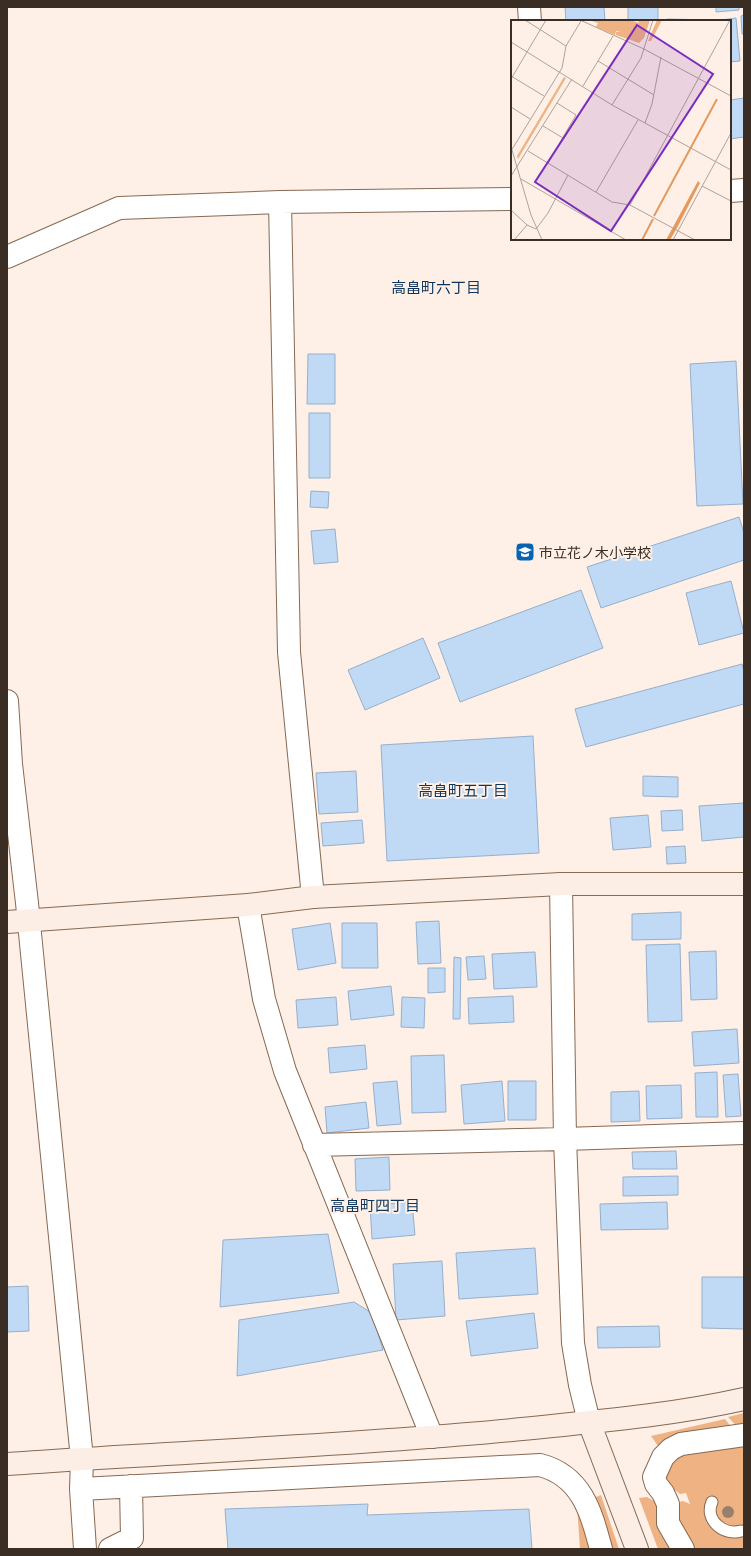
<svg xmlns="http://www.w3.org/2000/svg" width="751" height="1556" viewBox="0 0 751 1556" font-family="Manrope,'Noto Sans JP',sans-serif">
<rect width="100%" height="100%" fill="#fef0e6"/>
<path fill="#efb282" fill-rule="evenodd" d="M744,1413V1434L728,1417Z
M725,1419L741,1439L744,1447V1549H658L639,1498L647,1497L654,1501L645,1473L668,1460L651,1436ZM672,1488L680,1494L686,1493L690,1504L683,1501L679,1502L676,1506Z
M601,1495L619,1549H580L577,1505Z"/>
<path fill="#c0d9f5" stroke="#96afcc" d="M565,7H604L605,21H566Z
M628,7H658V20L628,21Z
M716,7H739V10L716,12Z
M744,15V34H742L741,16Z
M736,18L740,61L730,62V21H721V20Z
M667,19L713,20V21H667Z
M744,98V137L730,139V100Z
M308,354H335V404H307Z
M736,361L743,504L697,506L690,364Z
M309,413H330V478H309Z
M311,491L329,492L328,508L310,507Z
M739,517L744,533V560L601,608L587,567Z
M335,529L338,562L314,564L311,531Z
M731,581L744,633L699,645L686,593Z
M581,590L603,648L460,702L438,643Z
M423,638L440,678L365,710L348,670Z
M742,664L744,672V704L586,747L575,709Z
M533,736L539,853L387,861L381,745Z
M356,771L358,812L319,814L316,773Z
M643,776L678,777V797L643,796Z
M744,803V837L702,841L699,806Z
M682,810L683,830L662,831L661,811Z
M648,815L651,847L613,850L610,818Z
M362,820L364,843L323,846L321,823Z
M685,846L686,863L667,864L666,847Z
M681,912V939L632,940V914Z
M439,921L441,963L418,964L416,922Z
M330,923L336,963L298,970L292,929Z
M342,923H377L378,968H342Z
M680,944L682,1021L648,1022L646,945Z
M716,951L717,999L691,1000L689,952Z
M535,952L537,987L494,989L492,954Z
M484,956L486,979L468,980L466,957Z
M454,957L461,958L460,1019H453Z
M428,968H445V992L428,993Z
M391,986L394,1015L351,1020L348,991Z
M513,996L514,1022L469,1024L468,998Z
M336,997L338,1025L298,1028L296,1000Z
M402,997L425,998L424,1028L401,1027Z
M737,1029L739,1063L694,1066L692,1032Z
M365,1045L367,1069L330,1073L328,1048Z
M444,1055L446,1112L412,1113L411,1056Z
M717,1072L718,1117H696L695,1073Z
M738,1074L741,1116L726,1117L723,1075Z
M397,1081L401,1124L377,1126L373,1083Z
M502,1081L505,1121L464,1124L461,1085Z
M508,1081H536V1120H508Z
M681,1085L682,1118L647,1119L646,1086Z
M639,1091L640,1121L611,1122V1092Z
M366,1102L369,1128L327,1133L325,1107Z
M676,1151L677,1169H633L632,1152Z
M389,1157L390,1190L356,1191L355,1159Z
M678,1176V1195L623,1196V1177Z
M412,1202L415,1235L372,1239L370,1205Z
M667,1202L668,1229L601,1230L600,1204Z
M328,1234L339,1293L220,1307L223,1240Z
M535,1248L538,1294L459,1299L456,1253Z
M442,1261L445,1316L396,1320L393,1264Z
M702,1277H744V1329L702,1328Z
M28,1286L29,1331L7,1332V1287Z
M354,1302L372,1313L383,1350L237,1376L239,1320Z
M534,1313L538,1348L471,1356L466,1321Z
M659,1326L660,1347L598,1348L597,1327Z
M368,1504L367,1515L529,1509L532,1549H228L225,1509Z"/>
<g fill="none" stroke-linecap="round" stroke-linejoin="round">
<g stroke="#866953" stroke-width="13">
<path id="lane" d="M712,1502C704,1520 724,1536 741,1531"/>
</g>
<g stroke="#866953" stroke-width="24">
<path id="street" d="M529,7L530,21
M730,191L744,190
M280,202L289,652L313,897
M7,257L119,208L280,202L512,199
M7,701L11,764L27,903L82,1459L81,1489L85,1549
M561,884L565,1139L573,1343L580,1385L589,1422
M248,905L264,999L285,1071L432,1437
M314,1145L565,1139L744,1133
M81,1489L540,1465C582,1476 591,1512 601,1549
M110,1549L132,1538L131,1486
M683,1549L668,1523V1504L663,1493L656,1484L654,1477L663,1457L671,1449L681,1444L744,1435"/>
</g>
<g stroke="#866953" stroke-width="24">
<path id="secondary" d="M7,922L248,905L313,897L561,884H744
M589,1422L637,1549
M7,1464C175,1452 344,1446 512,1430C589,1422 668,1416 744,1399"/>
</g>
<use href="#lane" stroke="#fff" stroke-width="11"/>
<use href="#street" stroke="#fff" stroke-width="22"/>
<use href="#secondary" stroke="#fceee5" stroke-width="22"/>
</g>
<circle fill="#97806d" cx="728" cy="1512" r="6"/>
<defs>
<g id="school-square" transform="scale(1)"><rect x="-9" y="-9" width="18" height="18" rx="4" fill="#0664b1" stroke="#fef0e6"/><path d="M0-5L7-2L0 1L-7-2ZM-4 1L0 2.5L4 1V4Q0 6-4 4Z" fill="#fff"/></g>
</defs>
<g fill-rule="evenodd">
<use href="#school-square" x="525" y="552"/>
</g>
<g text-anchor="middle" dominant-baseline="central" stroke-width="4" stroke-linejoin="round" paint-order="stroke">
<g font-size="14" fill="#3a2d24" stroke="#fef0e6" text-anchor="start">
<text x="539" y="552">市立花ノ木小学校</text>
</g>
<g font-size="15" fill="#0e355b" stroke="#fef0e6">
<text x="436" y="287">高畠町六丁目</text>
<text x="463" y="790">高畠町五丁目</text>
<text x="375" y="1205">高畠町四丁目</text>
</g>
</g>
<g transform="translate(511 20)">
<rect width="220" height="220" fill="#fef0e6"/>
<path d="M78,0H119L128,3L127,0H139L133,18L128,23L105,15V12H110L105,11L104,15L85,7L87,3ZM146,0H151L140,21H137ZM53,57L55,58L7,139L6,136Z" fill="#efb282"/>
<path d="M187,161L189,163L166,208L159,220H155Z" fill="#e5995c"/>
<path fill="none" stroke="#e5995c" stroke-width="2" d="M143,196L206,79M131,220L142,199"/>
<path fill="none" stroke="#b0a298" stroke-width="1" d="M14,0L55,26M69,0L133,29L220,76M0,22L101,85L220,150M87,41L143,75M0,56L33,76M0,59L35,0M72,66L102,16M101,85L130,38L142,0M0,87L19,99M134,103L141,84L150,37M32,106L52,118M1,130L20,195L31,220M0,131L51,48L55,26L70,1M17,131L101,182L119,185L184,220M37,143L65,95L46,83M0,156L61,59M10,159L115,220M191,166L220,181M85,172L127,100M119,185L219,0M0,190L16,205L25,209M25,209L37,193L57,155M3,220L16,205M162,220L220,113"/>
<path fill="#7b2cbf" fill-opacity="0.15" stroke="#7b2cbf" stroke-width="2" d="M126,5L202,54L100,211L24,162Z"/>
<rect width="220" height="220" fill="none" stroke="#3a2d24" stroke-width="2"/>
</g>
<rect width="751" height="1556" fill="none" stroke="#3a2d24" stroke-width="16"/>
</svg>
